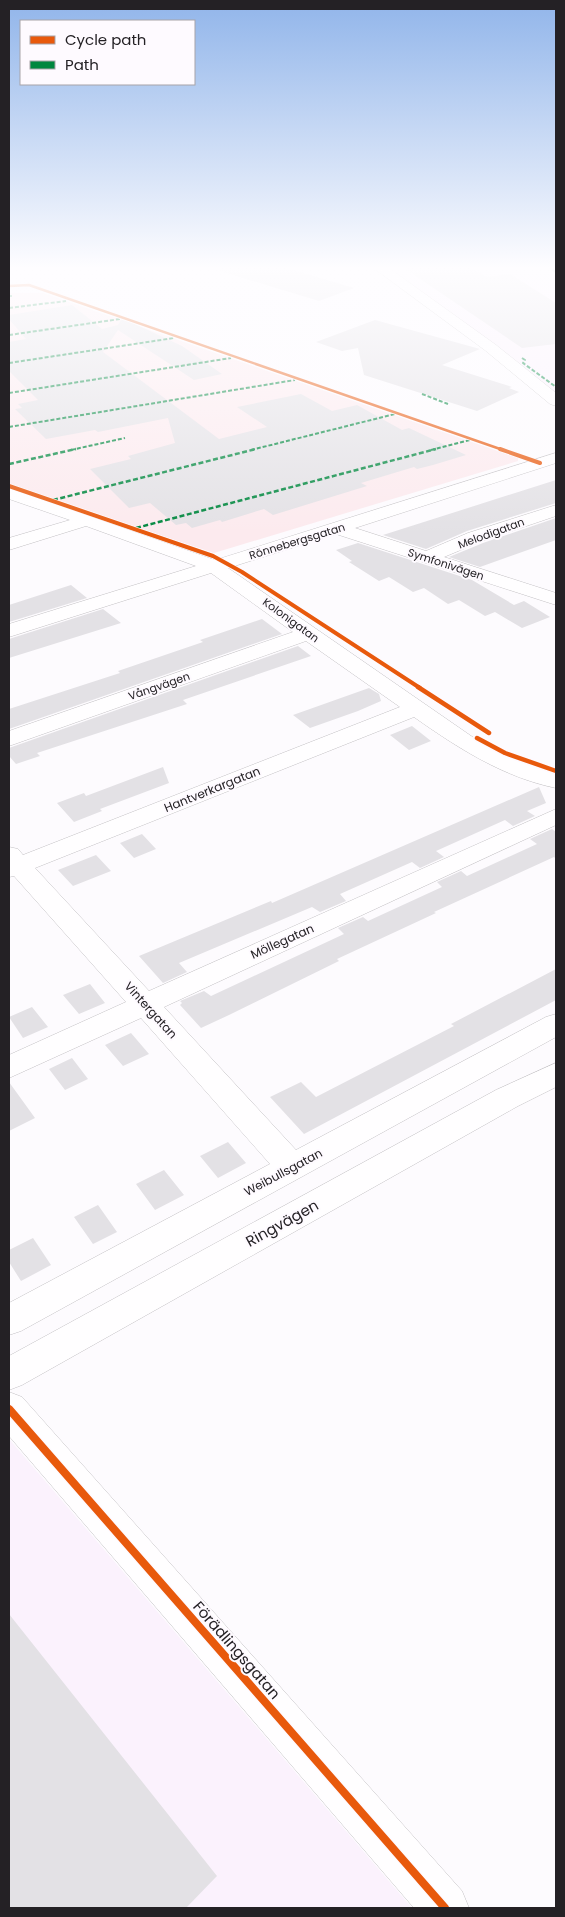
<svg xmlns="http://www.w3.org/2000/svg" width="565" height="1917" viewBox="0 0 565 1917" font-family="Poppins,sans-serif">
<rect width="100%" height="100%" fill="#fdfbfe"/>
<path fill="#fbf2fd" d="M387,266H541L556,276V392Z
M9,1439L412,1908H9Z"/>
<path fill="#fceaee" d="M9,293H43L518,458V461L214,553L9,485Z"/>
<path fill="#e3e1e5" d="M220,266H280L354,288L319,301L220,271Z
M401,266H469L487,277L510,274L556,303V344L522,348Z
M72,305L102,329L118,325L122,318L182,346L222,374L194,380L118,330L103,352L219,439L267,427L237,407L301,394L332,411L357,405L402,430L409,428L466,455L433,465L417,469L414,467L361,483L367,486L273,515L264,509L222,522L220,520L192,528L186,523L176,525L150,503L129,508L90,469L131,459L128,456L175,443L168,418L98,432L95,430L46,439L15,409L22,408L18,404L38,400L9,371V342L26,339L9,319V315Z
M375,320L480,349L442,365L512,387L509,388L519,392L477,411L364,375L358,348L342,351L316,342Z
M556,480V503L467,531L426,549L383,535Z
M556,518V540L480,567L449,557L483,543Z
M358,543L472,580L514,605L524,601L550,617L522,628L495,612L485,616L459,600L448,604L424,588L413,592L389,577L379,581L349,562L352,561L336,550Z
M71,585L87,598L9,622V605Z
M103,609L121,623L9,658V639Z
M262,619L282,634L9,729V709L120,673L118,671L203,642L200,640Z
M298,646L311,656L183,700L187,704L37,753L40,756L16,764L9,756V748Z
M369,688L379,694L381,701L358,711L310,728L293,715Z
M412,726L431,741L409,750L390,735Z
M163,767L169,783L100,809L102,811L74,822L57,803L84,793L86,796Z
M539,787L546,803L527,811L535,816L513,826L505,820L436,851L444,857L420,868L412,862L340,894L346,901L320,912L312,907L179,963L187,972L163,983L139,956L271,901L272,903Z
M552,829L556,832V859L554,857L434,912L436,913L337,959L339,961L229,1015L201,1028L180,1005L182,1003L180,1001L204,991L211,996L344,934L338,928L363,917L368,921L442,887L437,882L461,871L467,876L537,844L530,839Z
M142,834L156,849L134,858L120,843Z
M96,855L111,871L73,886L58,870Z
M556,969V1000L304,1134L270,1097L301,1082L316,1097L454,1026L451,1024Z
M90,984L105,1003L79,1014L63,995Z
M32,1007L48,1027L23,1038L9,1017Z
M131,1033L149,1054L123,1066L105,1045Z
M72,1058L88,1079L65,1090L49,1069Z
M9,1082L35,1118L9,1131Z
M228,1142L246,1163L218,1178L200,1156Z
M164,1170L184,1195L155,1210L136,1184Z
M98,1205L117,1232L93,1244L74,1217Z
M33,1238L51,1265L21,1281L9,1262V1250Z
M9,1614L217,1876L186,1908H9Z"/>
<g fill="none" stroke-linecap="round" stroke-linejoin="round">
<g stroke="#c3c1c4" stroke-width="1">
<path id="minor" d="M371,266H386L496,345L556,393V406L550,404L486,351Z
M556,453V463L355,528L426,551L468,533L556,505V516L482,541L444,557L556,593V605L336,534L228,568L474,738L512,758L556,773V788C503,777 458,748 414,717L35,868L149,991L556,809V825L164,1007L296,1150L546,1017L556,1014V1037L21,1331L9,1335V1303L270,1164L141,1018L9,1078V1055L126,1002L14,876L9,877V847L18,849L23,855L400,707L306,641L9,746V731L293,632L211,573L9,637V624L196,566L86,526L9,550V538L70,520L9,499V488L215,560Z
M9,1392L22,1397L462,1891L469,1908H414L9,1436Z"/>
</g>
<g stroke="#c3c1c4" stroke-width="1">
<path id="secondary" d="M556,1063V1087L518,1106L22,1385L9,1390V1356L496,1090Z"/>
</g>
<use href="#minor" fill="#fffeff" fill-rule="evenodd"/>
<use href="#secondary" fill="#fffeff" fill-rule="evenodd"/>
<path stroke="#00873e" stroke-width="2" stroke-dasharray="4 2" stroke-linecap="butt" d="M547,266L556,272
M9,296H12
M9,308L66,301
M9,335L120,319
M522,358L525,360L523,363L556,387
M9,363L174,338
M9,393L231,358
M422,394L448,404
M9,427L295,380
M71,450L125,438
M251,450L395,414
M431,450L470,440"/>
<path stroke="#00873e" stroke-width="2.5" stroke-dasharray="5 2.5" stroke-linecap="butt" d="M9,464L76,449
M53,500L256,449
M136,528L436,449"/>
<g stroke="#fefaff" stroke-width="4.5">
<path id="cycleway-far3" d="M9,286L29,285L503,450"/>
</g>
<g stroke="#fefaff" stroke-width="5.5">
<path id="cycleway-far2" d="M500,449L540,463
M9,486L213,556L242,572L420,688"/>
</g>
<g stroke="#fefaff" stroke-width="8">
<path id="cycleway-far1" d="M418,687L489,733
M477,738L505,753L556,771"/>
</g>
<g stroke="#fefaff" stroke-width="11">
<path id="cycleway" d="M9,1409L445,1908"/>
</g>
<use href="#cycleway-far3" stroke="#e8590c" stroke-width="2.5"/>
<use href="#cycleway-far2" stroke="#e8590c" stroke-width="4"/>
<use href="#cycleway-far1" stroke="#e8590c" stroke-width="4.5"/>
<use href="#cycleway" stroke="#e8590c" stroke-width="8"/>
</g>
<linearGradient id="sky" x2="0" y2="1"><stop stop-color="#91b5ea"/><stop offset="0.5" stop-color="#fefdff"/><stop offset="1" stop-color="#fefdff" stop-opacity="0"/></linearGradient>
<rect width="565" height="535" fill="url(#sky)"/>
<g text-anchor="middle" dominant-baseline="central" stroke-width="4" stroke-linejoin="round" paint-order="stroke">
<g font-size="11" fill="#242125" stroke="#fefaff">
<text transform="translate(491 533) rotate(-20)">Melodigatan</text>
<text transform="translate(297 541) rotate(-17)">Rönnebergsgatan</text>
<text transform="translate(446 564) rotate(18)">Symfonivägen</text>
<text transform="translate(291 620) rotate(36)">Kolonigatan</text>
<text transform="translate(159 686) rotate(-19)">Vångvägen</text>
</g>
<g font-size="12" fill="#242125" stroke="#fefaff">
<text transform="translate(212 789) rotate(-22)">Hantverkargatan</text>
<text transform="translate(282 941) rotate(-24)">Möllegatan</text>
<text transform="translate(151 1010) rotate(48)">Vintergatan</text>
<text transform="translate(283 1172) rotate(-28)">Weibullsgatan</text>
</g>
<g font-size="15" fill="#242125" stroke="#fefaff">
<text transform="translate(282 1223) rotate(-29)">Ringvägen</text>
<text transform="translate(237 1650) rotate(49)">Förädlingsgatan</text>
</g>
</g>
<rect width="565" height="1917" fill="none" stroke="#242125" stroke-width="20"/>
<rect x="20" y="20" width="175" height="65" fill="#fefaff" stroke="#a7a3a8"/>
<rect x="30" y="36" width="25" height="8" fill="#e8590c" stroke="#a7a3a8"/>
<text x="65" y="45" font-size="15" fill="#242125">Cycle path</text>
<rect x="30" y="61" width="25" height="8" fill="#00873e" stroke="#a7a3a8"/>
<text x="65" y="70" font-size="15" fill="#242125">Path</text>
</svg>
